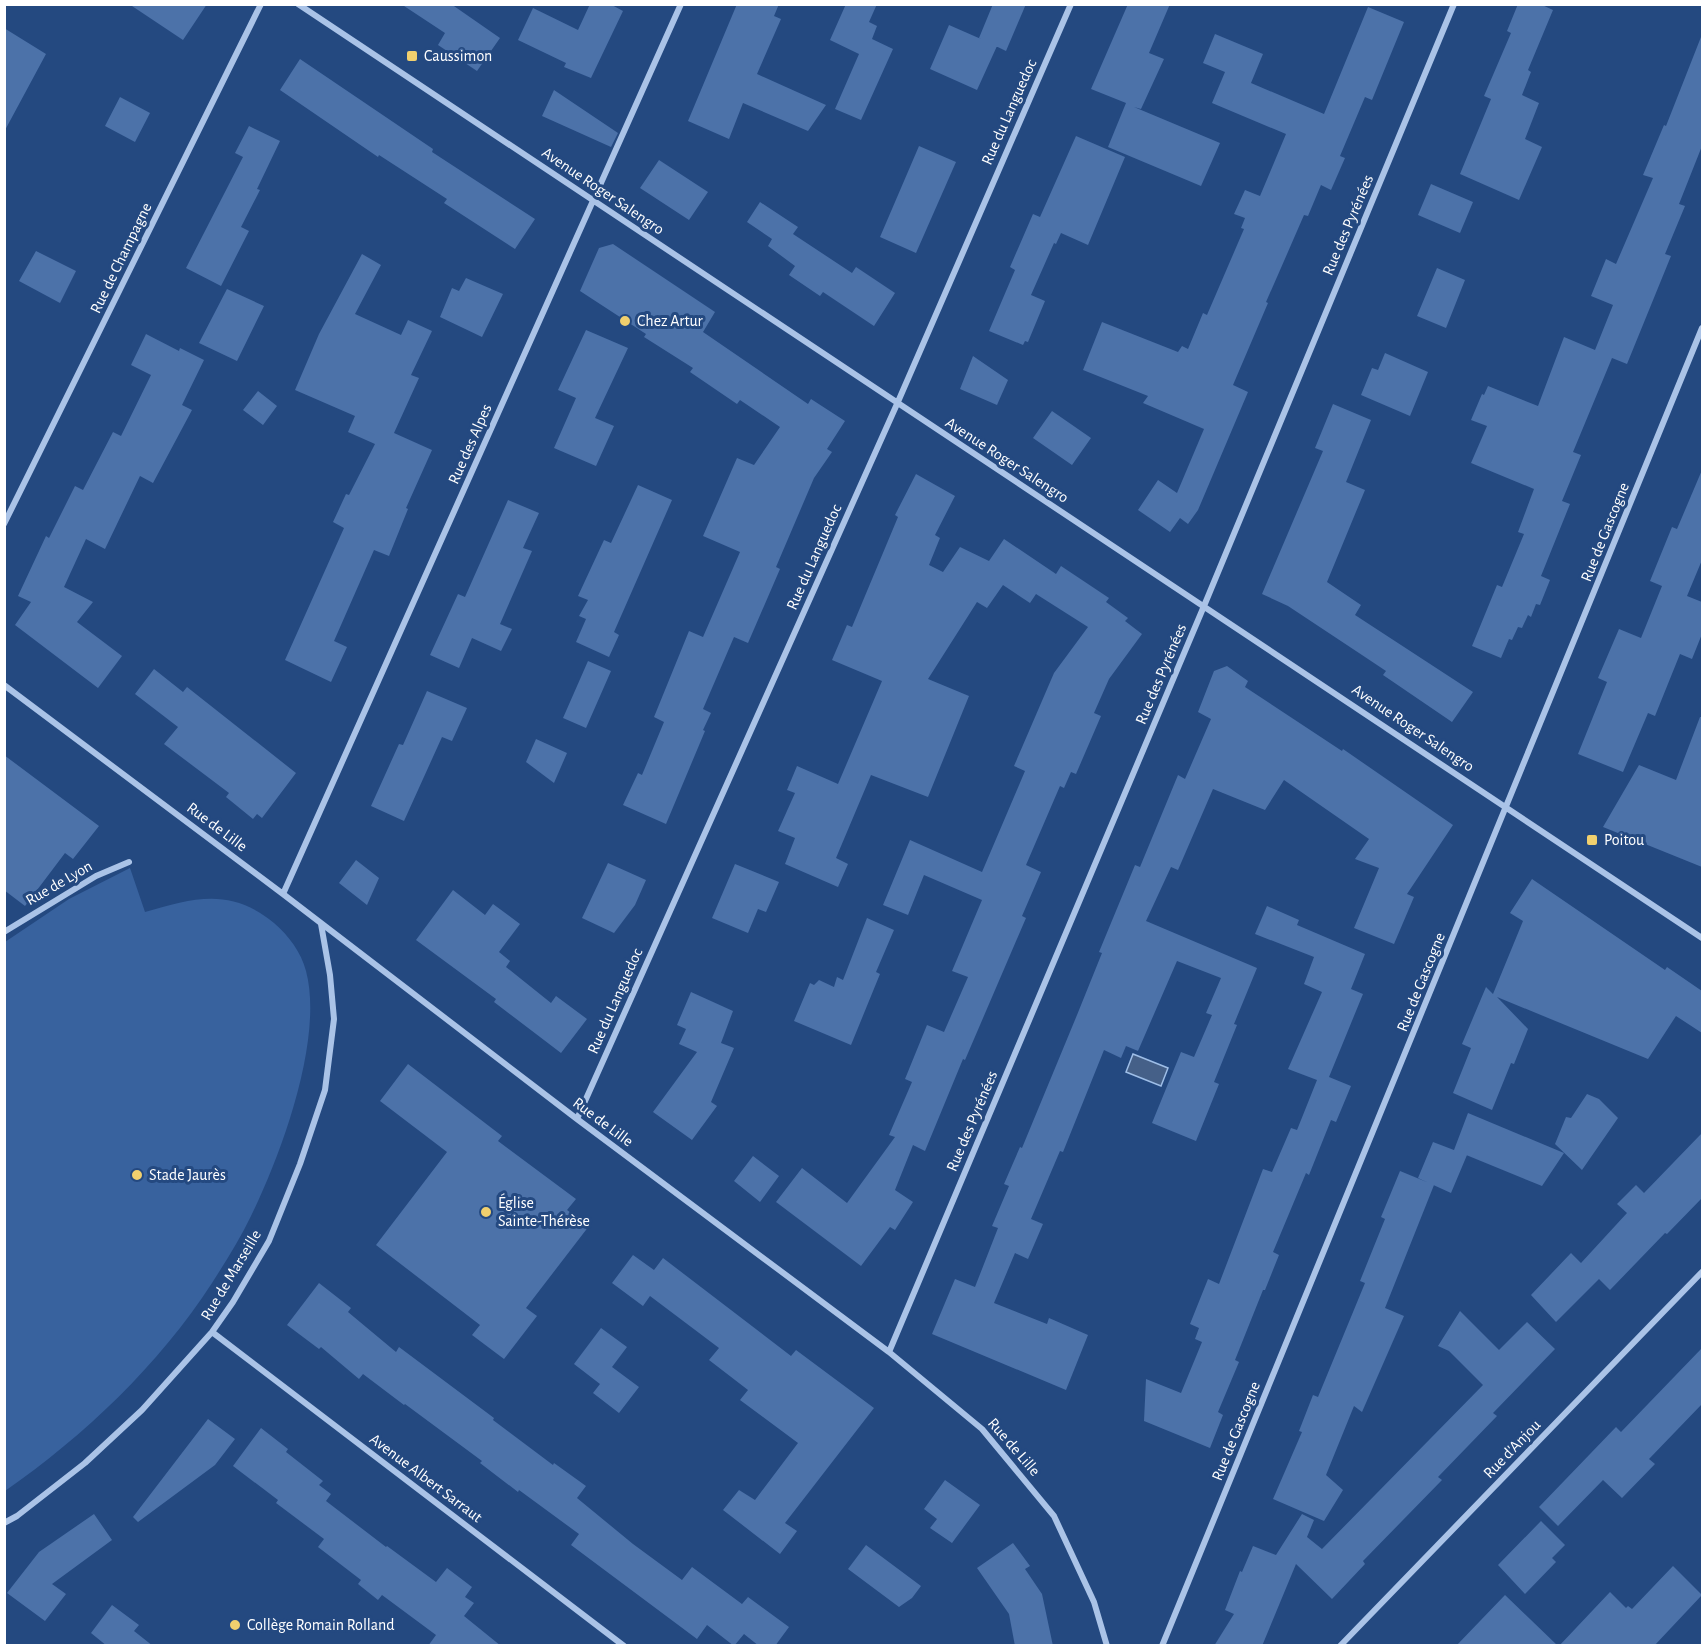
<svg xmlns="http://www.w3.org/2000/svg" width="1707" height="1650" viewBox="0 0 1707 1650" font-family="'Alegreya Sans',sans-serif">
<rect width="100%" height="100%" fill="#244980"/>
<path fill="#38629e" d="M130,868L145,912C194,898 230,887 274,923C289,936 301,952 306,971C324,1039 281,1155 251,1216C240,1239 226,1261 212,1283C159,1365 84,1436 5,1491V942L69,899Z"/>
<path fill="#456088" stroke="#9ebee7" stroke-width="1.5" d="M1133,1054L1168,1068L1161,1086L1126,1072Z"/>
<path fill="#4c72a9" d="M129,4H207L183,40Z
M401,4H451L500,38L477,71L438,45L445,33Z
M590,4H610L623,11L591,78L564,67L566,63L518,40L533,8L578,30Z
M737,4H779L774,16L781,19L757,74L826,105L808,131L743,103L729,139L688,121Z
M846,4H877L869,22L877,26L872,39L893,49L861,120L835,109L859,54L830,40Z
M993,4H1026L1006,51L979,38Z
M1128,4H1170L1149,53L1164,59L1141,109L1134,107L1220,143L1201,186L1108,147L1126,103L1091,89Z
M1518,4H1540L1553,10L1528,70L1531,72L1522,95L1539,103L1525,139L1542,147L1519,200L1460,174L1491,99L1484,96L1511,33L1507,31Z
M1368,7L1404,22L1372,100L1365,97L1340,156L1345,158L1331,190L1321,185L1308,216L1304,215L1284,261L1266,302L1268,303L1233,385L1248,392L1198,510L1188,524L1180,518L1170,532L1138,510L1158,480L1177,493L1204,429L1143,403L1148,396L1083,370L1102,322L1178,352L1182,346L1188,349L1203,313L1207,315L1244,229L1241,228L1245,218L1234,214L1245,190L1260,196L1286,134L1212,103L1225,72L1203,63L1215,34L1263,54L1251,83L1324,114Z
M949,25L997,46L977,90L930,69Z
M4,28L46,54L4,132Z
M1701,37H1702V146L1679,204L1685,206L1665,254L1671,256L1627,364L1612,358L1573,452L1581,455L1562,501L1570,504L1541,576L1550,580L1540,605L1536,604L1531,617L1528,615L1522,628L1518,627L1512,640L1509,639L1501,658L1472,646L1497,585L1502,587L1524,534L1518,532L1534,489L1471,463L1487,426L1471,420L1482,394L1484,395L1488,386L1538,406L1564,337L1595,350L1613,305L1591,296L1606,259L1616,264L1653,178L1643,175L1664,125L1666,126Z
M300,59L433,149L432,152L535,219L515,249L444,203L447,199L379,155L378,157L280,90Z
M554,90L618,133L611,147L542,116Z
M120,97L150,113L135,142L105,126Z
M249,126L280,141L257,189L260,190L241,227L249,231L221,286L186,268L243,157L235,153Z
M1076,136L1125,157L1088,245L1061,233L1056,244L1054,243L1031,295L1045,301L1028,342L1025,341L1023,345L989,331L1015,270L1010,267L1033,214L1040,217Z
M919,146L956,162L916,253L880,237Z
M659,160L708,192L689,220L640,188Z
M1431,184L1473,202L1460,233L1418,215Z
M760,202L798,227L793,234L852,273L856,267L895,293L874,326L823,292L820,296L789,275L795,266L768,246L772,239L747,222Z
M613,244L715,312L703,332L808,404L811,399L845,421L827,449L832,452L814,478L776,567L780,569L748,643L734,637L703,709L711,713L703,730L705,731L666,824L623,805L638,773L642,775L664,722L654,717L689,631L703,637L740,552L703,536L737,458L754,465L780,427L740,400L737,404L690,372L693,368L644,337L646,334L580,291L599,248Z
M36,251L76,271L60,303L19,281Z
M362,254L381,265L355,314L401,335L408,320L432,331L411,375L419,378L394,433L432,450L406,508L408,509L389,556L374,550L334,641L347,647L331,682L285,660L344,528L333,522L346,494L349,495L375,444L348,432L355,416L295,390L319,334Z
M1437,268L1465,280L1446,328L1417,316Z
M466,278L503,294L482,337L440,317L452,288L459,291Z
M227,289L264,306L237,361L199,343Z
M586,330L628,348L595,418L614,426L596,466L554,448L576,398L558,390Z
M146,334L179,351L180,348L204,360L182,405L192,410L153,483L140,476L105,549L86,539L64,587L93,602L77,622L122,656L98,688L15,625L31,602L18,596L46,536L49,538L75,486L83,490L113,432L121,436L151,375L131,365Z
M1385,353L1428,372L1410,416L1361,395L1372,368L1378,370Z
M973,356L1008,380L997,405L960,389Z
M258,391L277,406L263,425L243,410Z
M1333,404L1371,420L1346,482L1365,490L1327,582L1361,605L1355,615L1473,692L1452,722L1383,675L1386,671L1362,655L1288,606L1262,594L1323,451L1315,448Z
M1052,411L1091,438L1072,465L1033,438Z
M1702,470V560L1687,596L1702,602V634L1692,659L1680,654L1655,716L1648,713L1623,772L1578,754L1607,682L1598,678L1619,629L1641,638L1662,586L1650,581L1672,527L1677,529Z
M916,474L955,496L935,535L940,538L929,565L943,572L960,547L989,561L1004,539L1056,574L1061,566L1109,598L1106,602L1128,618L1125,621L1142,634L1109,679L1094,713L1101,716L1076,774L1071,772L1064,788L1060,786L1026,865L1041,872L1022,916L1026,918L965,1060L963,1059L925,1151L913,1145L895,1190L913,1202L895,1230L890,1227L861,1266L776,1202L802,1168L847,1203L895,1137L889,1135L912,1082L905,1079L927,1025L944,1032L968,977L952,971L982,900L924,875L908,915L883,905L910,840L982,872L1025,771L1014,766L1054,673L1088,627L1036,594L1030,603L1003,585L987,608L977,602L928,679L969,696L928,797L871,775L836,858L848,864L838,887L785,864L795,838L778,831L795,793L787,790L797,766L838,784L882,681L832,660L847,625L852,627L898,517L895,515Z
M638,485L672,500L614,632L619,635L609,657L576,642L586,619L579,616L588,600L578,596L604,540L611,543Z
M508,500L539,513L523,548L532,551L500,624L512,629L501,651L472,638L459,668L430,655L458,594L465,597Z
M588,661L611,671L586,728L563,718Z
M1227,666L1248,681L1245,687L1342,751L1343,749L1453,825L1407,894L1414,897L1394,944L1354,928L1379,868L1355,859L1369,839L1284,780L1265,810L1213,789L1178,870L1171,867L1146,921L1257,968L1234,1024L1237,1025L1214,1082L1219,1084L1196,1141L1152,1123L1181,1052L1194,1057L1212,1015L1206,1013L1221,978L1177,961L1138,1051L1126,1046L1121,1058L1104,1050L1063,1152L1060,1151L1031,1219L1043,1224L1028,1259L1015,1253L994,1303L1047,1324L1049,1318L1088,1335L1066,1390L932,1334L955,1279L975,1287L998,1228L992,1226L1009,1186L1004,1184L1020,1147L1022,1148L1077,1015L1102,953L1099,952L1135,865L1140,867L1178,775L1185,779L1211,719L1198,712L1214,671Z
M154,669L183,692L187,687L296,773L262,818L257,814L253,819L226,797L229,793L164,744L178,727L135,694Z
M427,691L467,708L452,741L442,737L404,821L371,806L399,744L403,745Z
M1700,717H1702V867L1603,827L1639,765L1676,780Z
M536,739L567,753L554,783L526,762Z
M4,755L99,826L73,859L65,853L25,906L4,890Z
M356,860L379,878L367,905L339,883Z
M608,863L646,880L635,905L614,933L582,918Z
M735,864L779,882L766,912L758,909L748,933L712,918Z
M1532,879L1665,970L1667,967L1702,991V1033L1676,1016L1648,1059L1497,997L1528,1029L1514,1064L1511,1063L1492,1110L1453,1093L1471,1048L1462,1044L1486,987L1493,994L1523,921L1510,913Z
M453,890L485,915L493,904L520,924L499,952L510,961L506,967L551,1003L556,996L587,1019L561,1053L494,1002L496,999L416,940Z
M1267,906L1299,920L1297,925L1365,954L1351,989L1363,994L1329,1077L1351,1086L1336,1122L1331,1120L1309,1175L1306,1173L1273,1252L1279,1255L1265,1290H1263L1235,1360L1239,1362L1218,1412L1223,1415L1210,1448L1144,1421L1146,1379L1181,1393L1202,1342L1195,1339L1199,1328L1190,1324L1208,1279L1219,1284L1263,1169L1272,1172L1291,1128L1297,1130L1317,1080L1288,1069L1322,992L1304,984L1314,957L1255,934Z
M867,918L894,930L876,972L880,974L851,1045L794,1021L810,983L814,985L819,980L834,987L837,977L843,980Z
M691,992L733,1011L721,1043L734,1048L711,1102L717,1106L692,1140L653,1112L697,1052L679,1044L686,1029L677,1025Z
M408,1064L502,1136L498,1141L576,1199L567,1210L589,1226L526,1308L537,1316L504,1359L472,1335L480,1325L376,1245L447,1152L380,1101Z
M1587,1094L1599,1099L1618,1118L1582,1170L1555,1144L1566,1117L1571,1118Z
M1468,1113L1564,1153L1542,1186L1454,1150Z
M1702,1133V1198L1667,1234L1665,1233L1610,1290L1599,1279L1556,1322L1531,1295L1571,1253L1581,1263L1627,1213L1617,1204L1636,1185L1644,1193Z
M1433,1142L1467,1155L1451,1193L1418,1178Z
M753,1156L779,1176L760,1202L734,1181Z
M1400,1171L1434,1185L1385,1308L1404,1316L1362,1412L1354,1406L1326,1475L1343,1490L1324,1521L1273,1499L1302,1432L1299,1431L1313,1395L1318,1397L1365,1283L1360,1281L1385,1219L1381,1217Z
M633,1255L654,1270L663,1258L791,1356L796,1350L874,1408L785,1523L797,1531L780,1554L723,1510L739,1490L755,1500L798,1443L740,1400L748,1390L709,1360L719,1348L650,1296L643,1306L612,1283Z
M319,1283L351,1308L348,1312L396,1352L399,1347L494,1418L493,1420L553,1465L554,1463L586,1486L577,1498L633,1544L682,1580L692,1567L742,1604L748,1597L789,1627L775,1646H759L744,1634L734,1646L707,1625L697,1639L571,1545L579,1534L519,1490L518,1492L480,1463L482,1461L405,1404L404,1405L363,1374L359,1379L321,1347L319,1349L287,1325Z
M1460,1311L1499,1350L1527,1322L1555,1349L1493,1413L1497,1416L1438,1477L1442,1480L1363,1561L1365,1564L1332,1599L1296,1564L1262,1646H1214L1234,1614L1225,1610L1240,1571L1242,1572L1253,1546L1276,1555L1302,1514L1314,1520L1307,1537L1322,1549L1483,1385L1449,1351L1438,1346Z
M601,1328L627,1347L612,1367L639,1387L619,1413L593,1393L600,1384L574,1364Z
M1702,1348V1404L1649,1459L1655,1464L1622,1498L1603,1480L1558,1526L1539,1507L1616,1427L1621,1432Z
M208,1419L235,1439L215,1465L138,1522L133,1517Z
M261,1428L288,1449L286,1452L323,1481L319,1485L331,1494L326,1501L386,1547L387,1546L436,1582L447,1568L472,1587L465,1597L474,1603L464,1616L501,1646H428L436,1635L382,1595L378,1600L358,1584L361,1580L318,1547L324,1539L276,1503L278,1500L233,1466Z
M945,1480L980,1505L952,1543L930,1528L937,1519L924,1509Z
M94,1514L112,1540L52,1584L66,1594L45,1621L7,1593L39,1552Z
M1541,1521L1565,1545L1552,1558L1556,1562L1525,1594L1498,1565Z
M1013,1543L1030,1566L1025,1569L1042,1594L1053,1646H1015L1009,1614L977,1568Z
M866,1545L921,1586L912,1598L899,1607L848,1569Z
M1673,1566L1702,1595L1654,1646H1559L1610,1592L1626,1608L1628,1606L1632,1609Z
M1505,1595L1558,1646H1456Z
M112,1605L139,1625L134,1631L153,1646H107L91,1633Z"/>
<g fill="none" stroke-linecap="round" stroke-linejoin="round">
<path stroke="#aac3e7" stroke-width="6" d="M298,4L1702,938
M4,524L261,4
M4,685L283,894L577,1119L889,1352L982,1429L1054,1516L1094,1602L1107,1646
M283,894L681,4
M4,932L96,876L129,862
M577,1119L897,404L1071,4
M212,1332L624,1646
M889,1352L1204,606L1454,4
M4,1523L17,1516L85,1463L142,1410L212,1332L233,1302L269,1241L300,1164L325,1090L334,1019L330,975L321,924
M1162,1646L1702,328
M1340,1646L1702,1272"/>
</g>
<g fill="#f1d06e" stroke="#244980" stroke-width="2">
<rect x="406" y="50" width="12" height="12" rx="3"/>
<circle cx="625" cy="321" r="6"/>
<rect x="1586" y="834" width="12" height="12" rx="3"/>
<circle cx="137" cy="1175" r="6"/>
<circle cx="486" cy="1212" r="6"/>
<circle cx="235" cy="1625" r="6"/>
</g>
<g text-anchor="middle" dominant-baseline="central" stroke-width="6" stroke-linejoin="round" paint-order="stroke">
<g font-size="16" fill="#fff" stroke="#244980" text-anchor="start">
<text x="424" y="56">Caussimon</text>
<text x="637" y="321">Chez Artur</text>
<text x="1604" y="840">Poitou</text>
<text x="149" y="1175">Stade Jaurès</text>
<text x="498" y="1203">Église<tspan x="498" dy="18">Sainte-Thérèse</tspan></text>
<text x="247" y="1625">Collège Romain Rolland</text>
</g>
<g font-size="16" fill="#fff" stroke="#244980">
<text transform="translate(1009 112) rotate(-66)">Rue du Languedoc</text>
<text transform="translate(603 191) rotate(34)">Avenue Roger Salengro</text>
<text transform="translate(1348 225) rotate(-67)">Rue des Pyrénées</text>
<text transform="translate(121 258) rotate(-64)">Rue de Champagne</text>
<text transform="translate(470 444) rotate(-66)">Rue des Alpes</text>
<text transform="translate(1007 460) rotate(33)">Avenue Roger Salengro</text>
<text transform="translate(1605 532) rotate(-68)">Rue de Gascogne</text>
<text transform="translate(814 557) rotate(-66)">Rue du Languedoc</text>
<text transform="translate(1161 674) rotate(-67)">Rue des Pyrénées</text>
<text transform="translate(1413 728) rotate(34)">Avenue Roger Salengro</text>
<text transform="translate(217 827) rotate(37)">Rue de Lille</text>
<text transform="translate(59 883) rotate(-30)">Rue de Lyon</text>
<text transform="translate(1421 982) rotate(-68)">Rue de Gascogne</text>
<text transform="translate(615 1001) rotate(-66)">Rue du Languedoc</text>
<text transform="translate(972 1121) rotate(-67)">Rue des Pyrénées</text>
<text transform="translate(603 1122) rotate(37)">Rue de Lille</text>
<text transform="translate(231 1275) rotate(-59)">Rue de Marseille</text>
<text transform="translate(1236 1431) rotate(-68)">Rue de Gascogne</text>
<text transform="translate(1014 1447) rotate(49)">Rue de Lille</text>
<text transform="translate(1512 1449) rotate(-46)">Rue d'Anjou</text>
<text transform="translate(426 1478) rotate(37)">Avenue Albert Sarraut</text>
</g>
</g>
<rect width="1707" height="1650" fill="none" stroke="#ffffff" stroke-width="12"/>
</svg>
